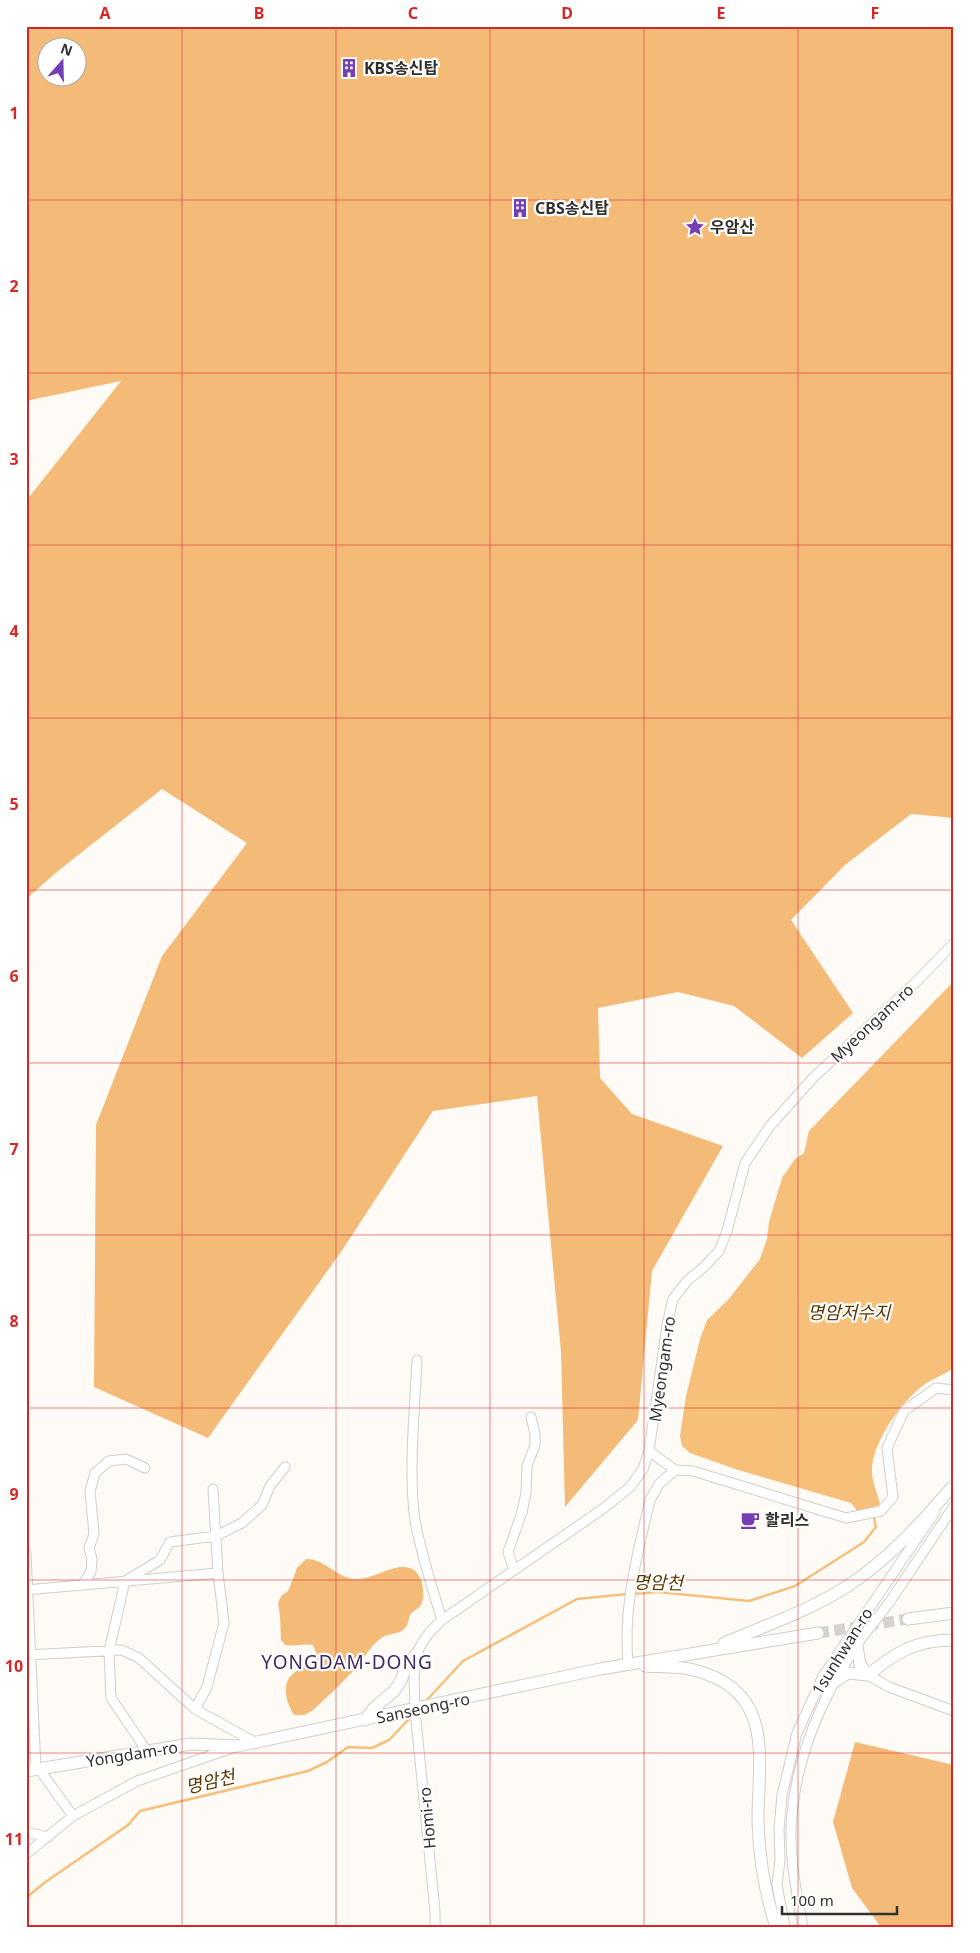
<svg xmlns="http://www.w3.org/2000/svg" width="980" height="1953" viewBox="0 0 980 1953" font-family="'Noto Sans','Noto Sans KR',sans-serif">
<rect width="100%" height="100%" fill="#fefbf7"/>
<path fill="#f3bb77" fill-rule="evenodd" d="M26,26H954V818L911,814L845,865L791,920L853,1013L802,1058L734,1006L678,992L598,1008L600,1078L632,1114L723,1146L652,1271L638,1420L565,1507L561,1352L537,1096L433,1111L343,1249L208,1438L94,1387L96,1125L162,956L247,843L162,789L58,871L26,899V501L121,381L26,401ZM48,48H78V78H48Z
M306,1559C325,1559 336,1577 354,1579C373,1581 391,1563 410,1568C423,1572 426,1595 421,1605C419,1609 413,1610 410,1615C408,1620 409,1625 404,1629C398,1635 387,1633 380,1639C370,1646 364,1659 356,1668C342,1683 327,1697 312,1711L304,1715H294C287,1704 280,1684 293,1674C302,1666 312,1666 316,1653L313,1645C304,1643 294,1647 285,1645L281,1640L280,1616L278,1603L282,1595L287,1592L289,1589L297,1568Z
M855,1742L954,1765V1927H881L852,1888L833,1822Z"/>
<path fill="#f6bf7a" d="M954,981V1368C943,1375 930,1380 921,1387C900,1404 871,1444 872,1472C872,1482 878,1494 880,1505L857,1511L851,1503L735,1469L690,1453L682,1446L680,1436L686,1396L700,1339L707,1320L728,1300L760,1259L767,1239L769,1222L782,1178L795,1159L804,1153L809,1131Z"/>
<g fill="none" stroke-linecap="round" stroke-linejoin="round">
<path stroke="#f6bf7a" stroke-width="2.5" d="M633,1594L658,1592L749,1601L795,1586L864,1542L876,1527L871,1504
M425,1702L463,1661L577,1599L627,1594
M26,1898L44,1883L128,1825L140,1811L308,1771L327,1762L348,1747L372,1748L389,1740L411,1717"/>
<path stroke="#d5d2cf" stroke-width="11" stroke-dasharray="11 5.5" stroke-linecap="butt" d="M818,1633L908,1619"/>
<g stroke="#d1ceca" stroke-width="11">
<path id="minor" d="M417,1360C415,1409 408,1472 415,1520C421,1554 432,1588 442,1620
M675,1470L693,1471L846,1518L881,1511L893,1497L887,1448L904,1411L936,1388L954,1390
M26,1554L36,1769
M514,1570L508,1552L522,1512L526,1493L527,1466L535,1445V1434L531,1417
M82,1585L91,1572L92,1559L89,1548L94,1534L90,1491L95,1473L109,1461L126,1459L145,1468
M26,1590L218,1573
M26,1655L122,1650L139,1658L195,1709L256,1743
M628,1664C623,1606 637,1556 650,1500L659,1484L675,1470L649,1451
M868,1675L889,1687L954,1711
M195,1709L207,1687L224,1623L218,1573L213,1489
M147,1751L111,1698L109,1651L125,1581L160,1560L170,1542L216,1536L242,1523L262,1505L270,1486L285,1467
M39,1769L73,1816
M26,1832L48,1837
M26,1854L73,1816L137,1781L235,1747
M435,1927V1911L415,1710L414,1677L417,1653L422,1643L429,1633L442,1620L604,1508L630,1487L643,1469L649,1451L667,1325L673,1299L688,1280L703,1268L719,1251L727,1231L745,1163L770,1126L813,1078L915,983L954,943
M785,1927L777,1885L780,1860L779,1829L782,1795L797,1733L823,1676L935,1512
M803,1927C796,1890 788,1852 792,1814C798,1751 825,1691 861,1639C871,1625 883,1612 893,1597C913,1567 934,1536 954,1506"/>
</g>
<g stroke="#d1ceca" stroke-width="13">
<path id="major" d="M908,1619L954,1613
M724,1643C765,1626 808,1611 846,1587C888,1560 920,1524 952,1487
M857,1646L860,1665L868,1675
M645,1666C661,1667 679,1666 694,1670C776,1691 758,1758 758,1821C759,1857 765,1893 776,1927
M834,1682L848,1673L868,1675C896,1652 916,1640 954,1640
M365,1720L374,1708L394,1691L401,1681L405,1669L417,1653
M26,1771L191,1744L238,1746L600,1669L818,1633"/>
</g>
<use href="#minor" stroke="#fff" stroke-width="9"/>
<use href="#major" stroke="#fff" stroke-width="11"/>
</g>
<path fill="none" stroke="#d62828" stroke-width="1" stroke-opacity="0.55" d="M182,26V1927M336,26V1927M490,26V1927M644,26V1927M798,26V1927M26,200H954M26,373H954M26,545H954M26,718H954M26,890H954M26,1063H954M26,1235H954M26,1408H954M26,1580H954M26,1753H954"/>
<defs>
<g id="building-bare" transform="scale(1.5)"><path d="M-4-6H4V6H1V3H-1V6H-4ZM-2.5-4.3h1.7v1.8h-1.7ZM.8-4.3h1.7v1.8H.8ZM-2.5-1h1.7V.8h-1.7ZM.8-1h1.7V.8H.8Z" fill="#743eb4" stroke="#fff" stroke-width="2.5" paint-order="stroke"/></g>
<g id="sight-bare" transform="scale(1.5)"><path d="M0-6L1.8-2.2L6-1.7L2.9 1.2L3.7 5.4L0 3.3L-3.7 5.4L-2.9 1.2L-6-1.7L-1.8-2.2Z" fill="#743eb4" stroke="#fff" stroke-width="2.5" paint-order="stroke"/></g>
<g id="cafe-bare" transform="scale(1.5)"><path d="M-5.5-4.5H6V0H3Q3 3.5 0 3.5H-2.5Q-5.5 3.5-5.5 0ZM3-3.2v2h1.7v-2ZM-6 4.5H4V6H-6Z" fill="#743eb4" stroke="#fff" stroke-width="2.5" paint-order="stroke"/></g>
</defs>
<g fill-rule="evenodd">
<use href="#building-bare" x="349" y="68"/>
<use href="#building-bare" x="520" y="208"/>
<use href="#sight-bare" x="695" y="227"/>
<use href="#cafe-bare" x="750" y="1520"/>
</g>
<g text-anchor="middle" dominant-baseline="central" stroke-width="4.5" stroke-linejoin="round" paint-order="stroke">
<g font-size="16" font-weight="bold" fill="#32302f" stroke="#fff" text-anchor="start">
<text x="364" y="68">KBS송신탑</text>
<text x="535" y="208">CBS송신탑</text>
<text x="710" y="227">우암산</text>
<text x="765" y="1520">할리스</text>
</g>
<g font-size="16" fill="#32302f" stroke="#fff">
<text transform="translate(872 1023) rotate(-43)">Myeongam-ro</text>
<text transform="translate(662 1369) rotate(-82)">Myeongam-ro</text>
<text transform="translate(842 1651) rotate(-58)">1sunhwan-ro</text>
<text transform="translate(423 1708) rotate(-12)">Sanseong-ro</text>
<text transform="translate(132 1754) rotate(-9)">Yongdam-ro</text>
<text transform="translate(427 1818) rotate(-95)">Homi-ro</text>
</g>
<g font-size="18" font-style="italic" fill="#5c3800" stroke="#fff">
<text x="849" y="1312">명암저수지</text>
<text transform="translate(658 1582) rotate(1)">명암천</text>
<text transform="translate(210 1781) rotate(-13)">명암천</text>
</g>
<g font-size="19" letter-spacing="1" fill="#422964" stroke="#fff">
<text x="347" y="1662">YONGDAM-DONG</text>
</g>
</g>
<rect width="980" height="1953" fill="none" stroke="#ffffff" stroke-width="55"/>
<g transform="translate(62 62) rotate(20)"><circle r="24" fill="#ffffff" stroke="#adacac"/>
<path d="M0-4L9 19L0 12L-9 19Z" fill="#743eb4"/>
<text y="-8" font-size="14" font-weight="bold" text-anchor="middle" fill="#32302f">N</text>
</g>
<path d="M782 1906v8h115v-8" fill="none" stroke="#32302f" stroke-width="2.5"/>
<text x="790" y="1906" font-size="15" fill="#32302f" stroke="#ffffff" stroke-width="4" paint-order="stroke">100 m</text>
<rect x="28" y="28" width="924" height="1898" fill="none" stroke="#d62828" stroke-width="2"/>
<g font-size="16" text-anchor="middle" font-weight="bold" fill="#d62828">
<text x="105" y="19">A</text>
<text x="259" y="19">B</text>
<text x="413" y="19">C</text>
<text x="567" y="19">D</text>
<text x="721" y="19">E</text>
<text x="875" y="19">F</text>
<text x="14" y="119">1</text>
<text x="14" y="292">2</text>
<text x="14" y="465">3</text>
<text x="14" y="637">4</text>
<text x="14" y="810">5</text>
<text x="14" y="982">6</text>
<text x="14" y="1155">7</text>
<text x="14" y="1327">8</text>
<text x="14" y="1500">9</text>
<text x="14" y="1672">10</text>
<text x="14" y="1845">11</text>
</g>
</svg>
